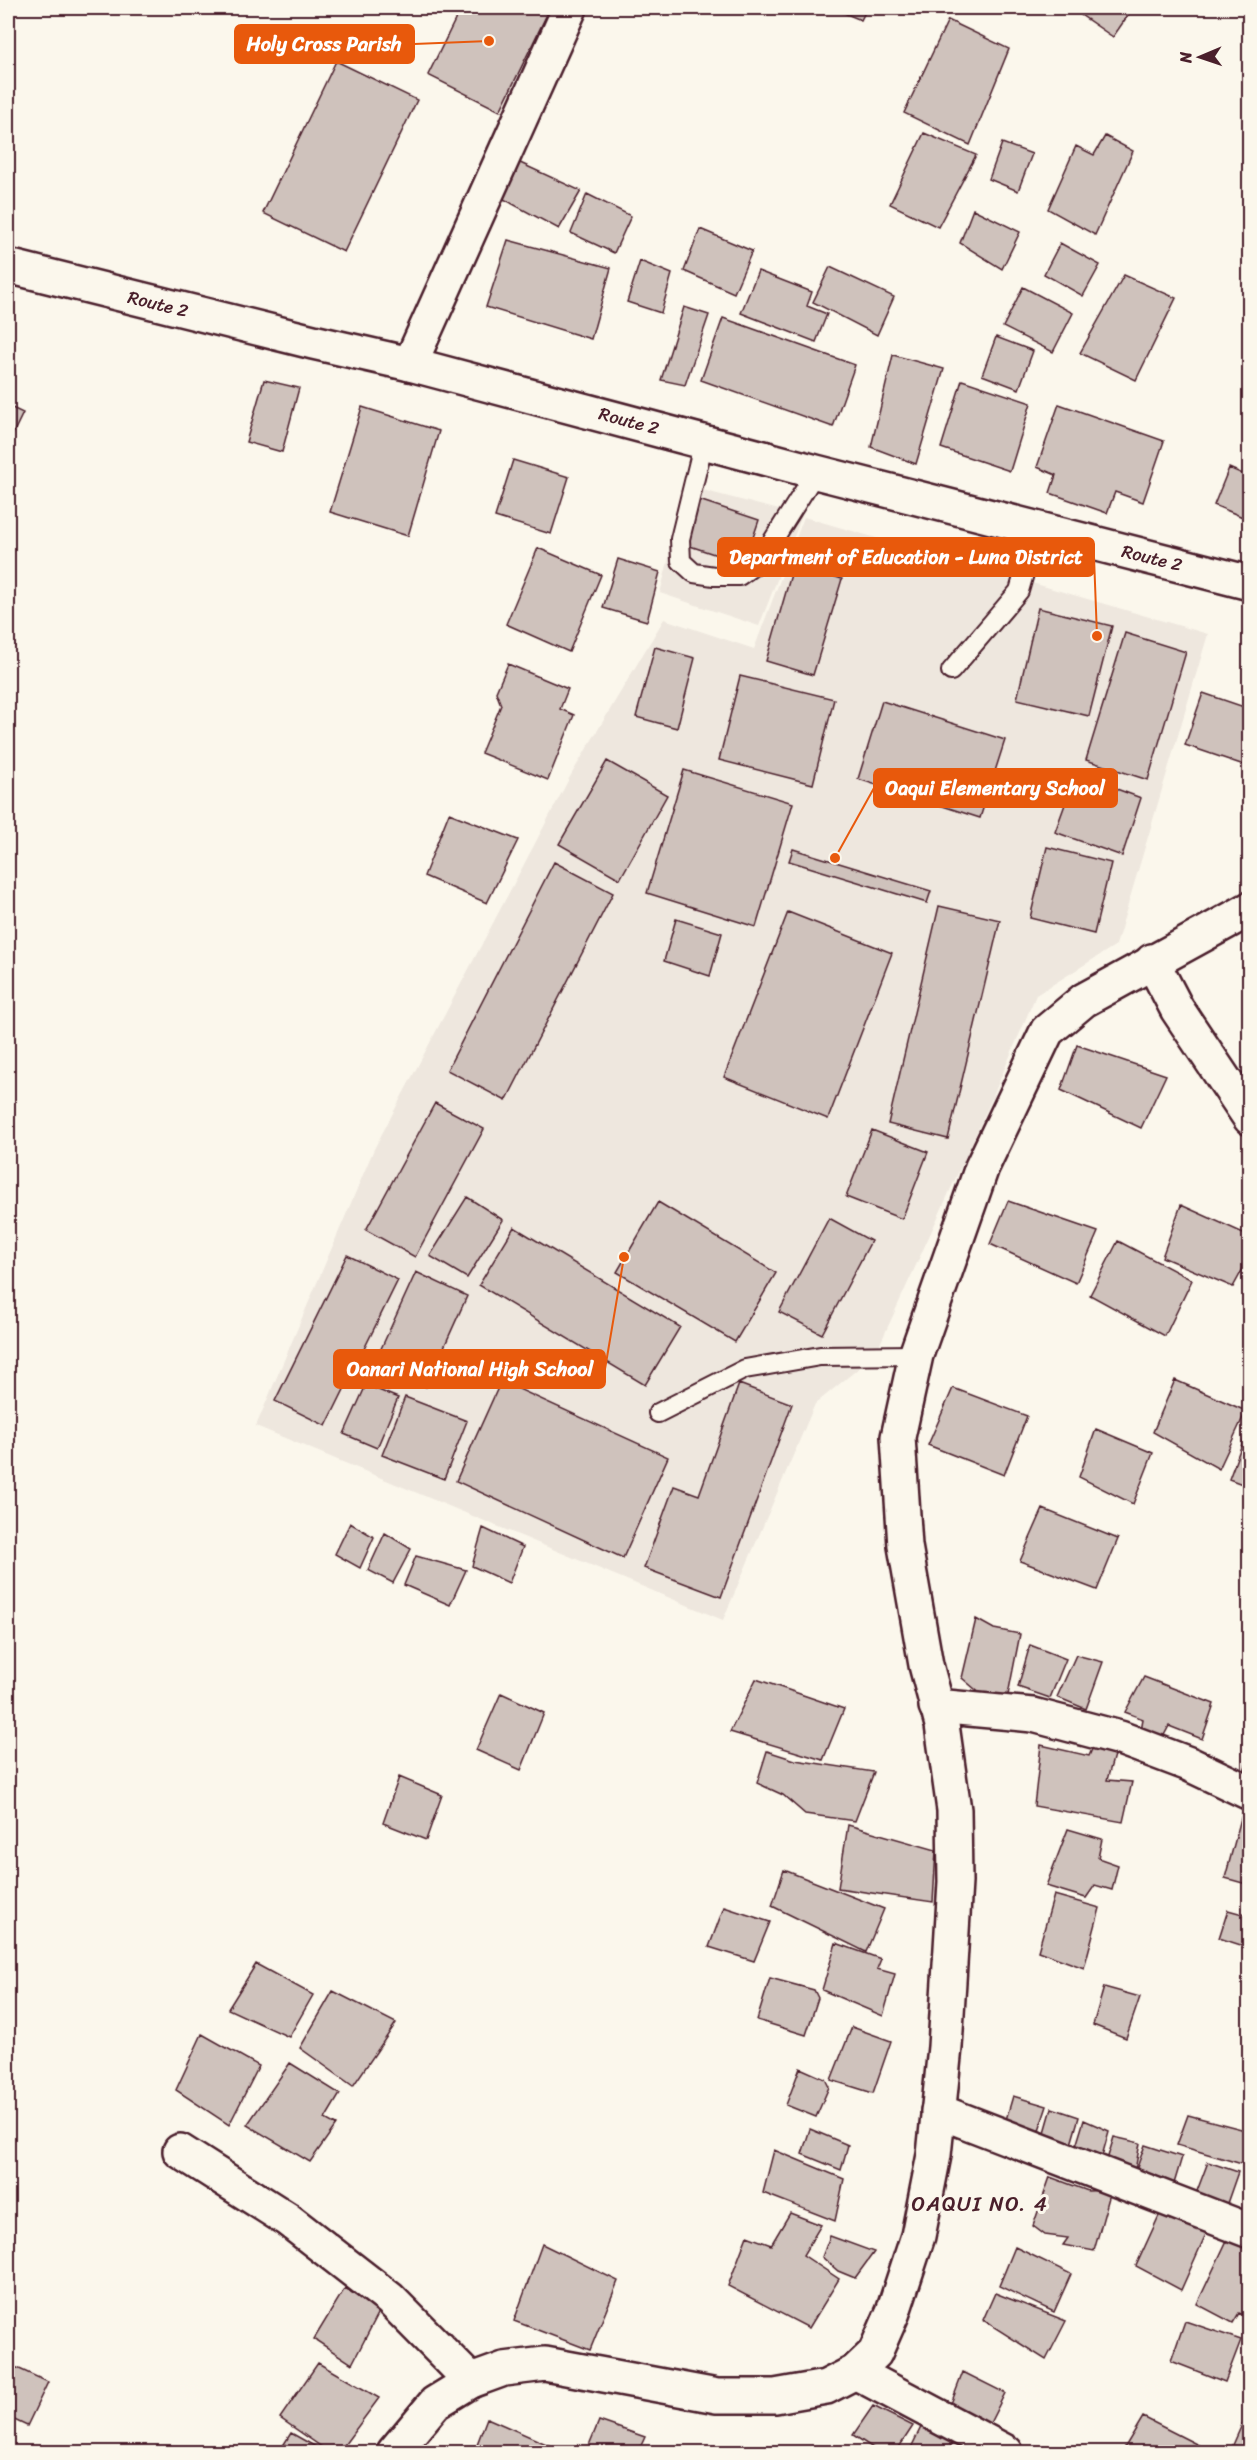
<svg xmlns="http://www.w3.org/2000/svg" width="1257" height="2460" viewBox="0 0 1257 2460" font-family="Sriracha,sans-serif">
<rect width="100%" height="100%" fill="#fbf7ec"/>
<filter id="ink" filterUnits="userSpaceOnUse"><feTurbulence type="fractalNoise" baseFrequency=".0167" numOctaves="2"/><feDisplacementMap in="SourceGraphic" scale="12" xChannelSelector="R" yChannelSelector="G"/><feConvolveMatrix kernelMatrix="1 2 1 2 8 2 1 2 1" color-interpolation-filters="sRGB"/></filter>
<g filter="url(#ink)">
<path fill="#eee7de" d="M687,486L802,516L759,626L660,593Z
M804,517L1208,634L1116,945L1036,995L990,1103L875,1355L815,1404L723,1620L256,1426L374,1149L571,775L664,619L754,649Z"/>
<path fill="#cfc2bc" stroke="#4a1f2b" stroke-width="1.5" d="M461,8H550L500,111L428,75Z
M832,8H867L861,20Z
M1086,8H1133L1113,37L1081,15Z
M948,20L1009,49L970,145L904,113Z
M336,61L417,100L344,252L263,213Z
M924,133L976,155L938,227L890,204Z
M1105,136L1133,151L1095,235L1048,209L1076,146L1094,155Z
M1002,143L1032,154L1018,191L989,179Z
M518,162L581,191L559,229L500,197Z
M587,194L631,216L614,253L571,233Z
M973,209L1020,232L1002,269L960,243Z
M700,229L752,251L734,293L684,271Z
M508,240L611,268L591,339L486,307Z
M1060,243L1100,265L1083,296L1044,274Z
M640,261L672,274L661,313L627,302Z
M830,267L894,297L877,335L813,302Z
M758,271L812,292L807,306L827,314L816,342L741,313Z
M1124,275L1176,298L1136,380L1080,353Z
M1023,287L1073,313L1053,352L1003,327Z
M684,307L709,315L685,385L661,380Z
M723,318L855,365L833,427L701,380Z
M996,337L1033,351L1019,389L982,375Z
M893,355L944,369L916,464L871,447Z
M264,380L299,388L282,452L246,442Z
M962,380L1031,403L1010,471L941,448Z
M1059,404L1164,441L1143,502L1115,492L1107,513L1050,493L1056,475L1037,467Z
M8,406L23,413L8,444Z
M362,407L439,431L408,536L330,512Z
M513,460L569,477L551,534L495,517Z
M1229,468L1250,477V520L1214,505Z
M699,500L759,520L744,564L684,544Z
M538,548L601,575L569,652L506,624Z
M618,559L660,572L647,621L603,608Z
M794,564L842,579L813,675L766,661Z
M1038,608L1112,626L1089,716L1017,699Z
M1125,633L1186,652L1148,780L1086,760Z
M655,647L695,658L677,728L636,717Z
M508,664L568,689L560,709L574,715L548,780L481,753L501,705L496,692Z
M740,676L834,699L813,784L719,760Z
M1203,693L1250,709V749L1244,765L1185,745Z
M882,701L1005,740L980,818L858,779Z
M607,761L667,795L620,879L559,844Z
M684,770L793,803L756,927L647,893Z
M1076,774L1141,798L1122,856L1055,832Z
M449,813L518,840L487,903L424,876Z
M1047,847L1111,863L1094,934L1030,918Z
M793,849L931,891L927,903L789,861Z
M554,862L613,893L506,1101L447,1070Z
M939,906L1000,920L948,1139L888,1124Z
M788,912L892,953L828,1119L724,1077Z
M676,919L722,933L710,976L664,961Z
M1077,1045L1166,1075L1141,1128L1061,1090Z
M435,1103L484,1129L415,1257L366,1230Z
M872,1130L928,1152L902,1219L846,1197Z
M467,1197L503,1220L467,1278L430,1256Z
M1008,1201L1098,1232L1076,1283L990,1244Z
M658,1202L776,1273L735,1342L617,1272Z
M1181,1205L1250,1236V1256L1233,1287L1162,1257Z
M829,1218L871,1241L822,1334L779,1312Z
M514,1227L680,1327L645,1385L479,1285Z
M1118,1241L1192,1280L1165,1336L1090,1295Z
M347,1255L398,1280L326,1426L275,1401Z
M416,1272L467,1296L426,1387L374,1364Z
M1175,1380L1246,1411L1219,1469L1153,1432Z
M501,1381L668,1457L623,1558L456,1481Z
M739,1384L792,1404L721,1597L644,1568L674,1486L699,1495Z
M366,1385L398,1398L377,1448L344,1434Z
M953,1388L1027,1416L1004,1475L928,1445Z
M405,1397L467,1421L444,1479L382,1455Z
M1249,1425H1250V1487L1229,1479Z
M1096,1429L1153,1453L1133,1504L1079,1477Z
M1043,1509L1118,1539L1097,1590L1020,1561Z
M350,1523L374,1537L360,1568L335,1554Z
M483,1528L523,1547L509,1583L472,1566Z
M385,1533L411,1549L393,1583L368,1570Z
M416,1556L466,1570L450,1605L404,1585Z
M976,1619L994,1629L1020,1634L1008,1695H982L962,1678Z
M1030,1645L1066,1659L1050,1698L1018,1687Z
M1076,1655L1103,1662L1086,1709L1057,1697Z
M1144,1677L1214,1704L1202,1739L1169,1726L1162,1739L1140,1735L1143,1719L1125,1712Z
M756,1679L844,1709L823,1760L730,1732Z
M501,1693L544,1713L521,1770L476,1750Z
M1041,1745L1089,1756L1093,1747L1114,1755L1107,1780L1132,1782L1123,1822L1034,1806Z
M767,1751L795,1760L874,1772L855,1821L805,1814L783,1795L757,1783Z
M1248,1757L1250,1758V1782L1242,1779Z
M399,1777L442,1795L426,1840L383,1823Z
M1244,1807L1250,1809V1885L1225,1878Z
M848,1825L936,1850L933,1902L838,1888Z
M1068,1829L1102,1839L1098,1858L1118,1865L1112,1890L1095,1885L1086,1898L1046,1886Z
M784,1870L884,1909L866,1952L772,1906Z
M1054,1895L1100,1908L1084,1968L1038,1951Z
M724,1907L770,1922L754,1961L709,1947Z
M1228,1910L1250,1916V1948L1219,1938Z
M836,1943L881,1959L877,1969L895,1974L883,2016L822,1990Z
M256,1964L313,1995L289,2037L228,2009Z
M770,1978L814,1990L818,1998L806,2035L757,2020Z
M1104,1987L1140,1997L1126,2038L1093,2025Z
M333,1991L396,2023L353,2086L300,2048Z
M852,2027L891,2041L873,2093L831,2080Z
M202,2034L259,2066L229,2125L176,2090Z
M290,2063L340,2094L325,2119L336,2125L310,2162L247,2125Z
M800,2068L825,2079L829,2087L816,2117L786,2105Z
M1013,2096L1047,2106L1037,2136L1005,2123Z
M1052,2108L1079,2117L1069,2151L1044,2136Z
M1188,2115L1249,2131L1242,2164L1177,2145Z
M1084,2120L1109,2131L1099,2167L1073,2156Z
M810,2129L848,2145L841,2170L802,2154Z
M1114,2137L1140,2143L1134,2176L1106,2163Z
M1145,2145L1182,2157L1173,2187L1134,2176Z
M774,2150L844,2179L835,2221L763,2193Z
M1208,2162L1238,2172L1225,2209L1194,2199Z
M1050,2177L1088,2191L1111,2190L1094,2251L1063,2245L1068,2238L1045,2235L1033,2226Z
M1163,2207L1210,2225L1181,2290L1136,2266Z
M790,2213L821,2225L803,2255L839,2279L809,2328L728,2286L747,2236L771,2245Z
M1230,2234L1250,2243V2318L1239,2313L1233,2323L1197,2304Z
M830,2236L874,2252L855,2278L838,2271L822,2257Z
M542,2244L618,2281L590,2350L514,2321Z
M1015,2247L1071,2274L1054,2312L999,2286Z
M345,2288L379,2312L352,2364L314,2339Z
M995,2293L1066,2321L1046,2360L983,2320Z
M1185,2321L1241,2340L1225,2382L1171,2361Z
M318,2363L379,2398L339,2452H329L280,2418Z
M15,2367L48,2382L27,2426L8,2417V2381Z
M963,2372L1005,2393L988,2427L949,2409Z
M873,2406L913,2426L896,2452H879L853,2435Z
M1248,2411L1250,2412V2452L1233,2445Z
M1143,2417L1212,2452H1122Z
M487,2418L558,2449L556,2452H474Z
M599,2421L645,2437L638,2452H592L587,2450Z
M923,2423L953,2440L949,2452H909Z
M291,2433L325,2452H279Z"/>
<g fill="none" stroke-linecap="round" stroke-linejoin="round">
<g stroke="#4a1f2b" stroke-width="22">
<path id="service" d="M704,441L680,539L681,561L694,573L714,576H739L760,561L816,472
M951,671L1019,591L1037,529
M658,1413L745,1369L820,1356L916,1355"/>
</g>
<g stroke="#4a1f2b" stroke-width="38">
<path id="minor" d="M410,364L570,8
M1152,961L1177,1009L1250,1118
M936,1706L1033,1715L1120,1738L1189,1764L1250,1793
M938,2111L1250,2231
M180,2151L287,2219L390,2299L471,2381
M855,2372L1006,2452"/>
</g>
<g stroke="#4a1f2b" stroke-width="38">
<path id="tertiary" d="M394,2452L435,2403L471,2381L504,2369L545,2364L717,2396H775L826,2387L855,2372L875,2353L893,2312L918,2236L934,2155L945,2047L955,1882L954,1810L942,1725L926,1665L905,1546L898,1437L916,1355L982,1167L1047,1031L1084,1000L1250,909"/>
</g>
<g stroke="#4a1f2b" stroke-width="38">
<path id="trunk" d="M8,266L313,342L410,364L816,472L1250,583"/>
</g>
<use href="#service" stroke="#fbf7ec" stroke-width="18"/>
<use href="#minor" stroke="#fbf7ec" stroke-width="33"/>
<use href="#tertiary" stroke="#fbf7ec" stroke-width="33"/>
<use href="#trunk" stroke="#fbf7ec" stroke-width="33"/>
</g>
</g>
<g text-anchor="middle" dominant-baseline="central" stroke-width="6" stroke-linejoin="round" paint-order="stroke">
<g font-size="18" fill="#4a1f2b" stroke="#fbf7ec">
<text transform="translate(158 304) rotate(14)">Route 2</text>
<text transform="translate(629 421) rotate(15)">Route 2</text>
<text transform="translate(1152 558) rotate(14)">Route 2</text>
</g>
<g font-size="21" letter-spacing="1.5" fill="#4a1f2b" stroke="#fbf7ec">
<text x="980" y="2204">OAQUI NO. 4</text>
</g>
</g>
<path fill="none" stroke="#e8590c" stroke-width="2" d="M489 41L414 44M1097 636L1094 557M835 858L874 788M624 1257L605 1369"/>
<g fill="#e8590c" stroke="#fbf7ec" stroke-width="2">
<circle cx="489" cy="41" r="6"/>
<circle cx="1097" cy="636" r="6"/>
<circle cx="835" cy="858" r="6"/>
<circle cx="624" cy="1257" r="6"/>
</g>
<g fill="#e8590c" stroke="#e8590c" stroke-width="2">
<rect x="235" y="25" width="179" height="38" rx="6"/>
<rect x="718" y="538" width="376" height="38" rx="6"/>
<rect x="874" y="769" width="243" height="38" rx="6"/>
<rect x="334" y="1350" width="271" height="38" rx="6"/>
</g>
<g font-size="20" text-anchor="middle" font-weight="bold" fill="#fff">
<text x="324" y="51">Holy Cross Parish</text>
<text x="906" y="564">Department of Education - Luna District</text>
<text x="995" y="795">Oaqui Elementary School</text>
<text x="470" y="1376">Oanari National High School</text>
</g>
<rect width="1257" height="2460" fill="none" stroke="#fbf7ec" stroke-width="30"/>
<rect x="15" y="15" width="1227" height="2430" fill="none" stroke="#4a1f2b" stroke-width="2" filter="url(#ink)"/>
<g transform="translate(1200 57) rotate(268)" stroke="#fbf7ec" stroke-width="4.5" paint-order="stroke">
<path d="M0-4.5L10 22L0 15L-10 22Z" fill="#4a1f2b"/>
<text y="-9" font-size="16" font-weight="bold" text-anchor="middle" fill="#4a1f2b">N</text>
</g>
</svg>
